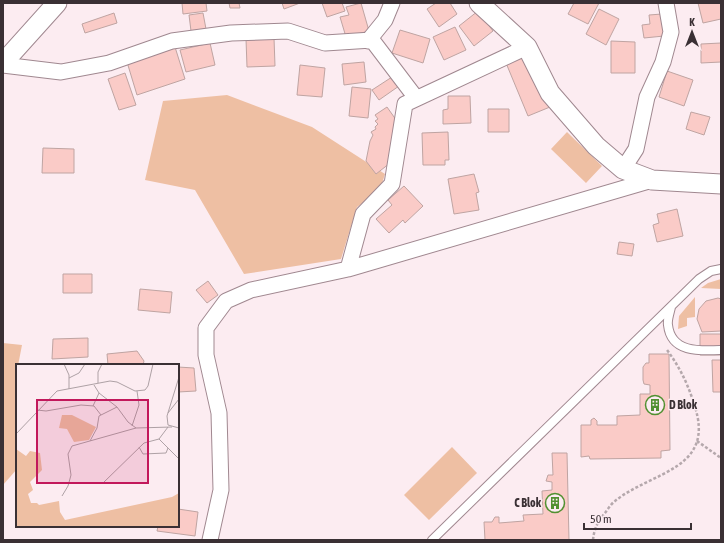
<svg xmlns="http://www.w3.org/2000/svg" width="724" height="543" viewBox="0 0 724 543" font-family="'Asap Condensed',sans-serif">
<rect width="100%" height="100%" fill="#fcecf1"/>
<path fill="#eebfa3" d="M227,95L312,127L385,174L380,190L357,207L341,259L244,274L195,190L145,180L163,101Z
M567,132L602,166L586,183L551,149Z
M721,279V289L701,288L708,283Z
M695,297V317L687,318V326L678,329L679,316Z
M3,343L22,345L16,376L17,469L3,485Z
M452,447L477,473L429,520L404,495Z"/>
<path fill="#facbc7" stroke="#bfa4a2" d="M182,3H206L207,11L183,14Z
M229,3H239L240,8H230Z
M282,3H300L284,9Z
M322,3H342L345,11L327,17Z
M361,3L369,31L346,37L340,17L349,15L346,7Z
M436,3H450L457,14L439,27L427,9Z
M574,3H599L588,24L568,14Z
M698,3H721V19L703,23Z
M599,9L619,19L606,45L586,34Z
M478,11L493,31L474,46L459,26Z
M114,13L117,23L85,33L82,24Z
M203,13L206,29L191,31L189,15Z
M662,14L664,36L644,38L642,25L650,24L649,15Z
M455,27L466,50L444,60L433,37Z
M400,30L430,39L423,63L392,53Z
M274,38L275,66L247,67L246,39Z
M611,41L635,42V73H611Z
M210,43L215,65L186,72L180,50Z
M721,43V62L701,63V44Z
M175,47L185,79L137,95L127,62Z
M525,54L550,107L528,116L506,63Z
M364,62L366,82L344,85L342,64Z
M300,65L325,68L322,97L297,95Z
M667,71L693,80L684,106L659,97Z
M125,73L136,105L119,110L108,79Z
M392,77L399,86L379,100L372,90Z
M352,87L371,89L368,118L349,116Z
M448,96H470L471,123L443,124V110L448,109Z
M387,107L399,124L394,160L376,174L366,161L370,141L373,135L371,132L376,129L375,127L378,124L375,121L378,119L375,115Z
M488,109H509V132H488Z
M691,112L710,117L704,135L686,129Z
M448,132L449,160H445V165H423L422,133Z
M43,148L74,149V173H42Z
M474,174L479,192L476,193L479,210L454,214L448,179Z
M404,186L423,206L405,223L403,220L389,233L376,219L392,205L388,200Z
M677,209L683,236L657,242L653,225L659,223L657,214Z
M619,242L634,244L632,256L617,254Z
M63,274H92V293H63Z
M208,281L218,295L207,303L196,290Z
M140,289L172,292L170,313L138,310Z
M718,298L721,299V331L702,332L697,319L699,309L706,301Z
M700,334H721V355H700Z
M88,338V357L52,359L53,339Z
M137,351L144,361L143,365H108L107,354Z
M649,354H669L670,450L661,451V458L590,459L589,456L581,457V425H591V420L594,418L597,421V425H617V416L640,415V394H650V385L644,384L643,380V367L646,363H649Z
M712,360H721V392H713Z
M178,367L194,368L196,391L178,392Z
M552,453H567L569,540H485L484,522H492L495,517H499V523L524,521L523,515L543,514L542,491L552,490V482L546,481L548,475H553Z
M178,509L198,512L195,536L157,531L158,526H178Z"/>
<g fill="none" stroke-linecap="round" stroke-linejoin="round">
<g stroke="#a08890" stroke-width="10">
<path id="service" d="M671,307C670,312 667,320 668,325C671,353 700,351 721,350
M432,540L699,279L711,271L721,269"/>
</g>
<g stroke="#a08890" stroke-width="17">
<path id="minor" d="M368,41L385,20L392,3
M3,65L61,72L109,63L172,41L231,33L288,31L325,43L372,40L416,98
M623,169L636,149L647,97L663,62L671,32L666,3
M348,269L363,214L392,184L405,104L527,47
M210,540L221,490L219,413L206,355V328L226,301L251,290L348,269L652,180"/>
</g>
<g stroke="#a08890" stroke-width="21">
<path id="tertiary" d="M479,3L527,47L550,93L596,146L623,169L652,180L721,184
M3,63L57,3"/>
</g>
<path stroke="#b5a8ac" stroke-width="2.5" stroke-dasharray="3 2" stroke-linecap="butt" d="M697,441L721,458
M593,540C594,529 598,521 605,513C608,509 611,504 615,501C652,471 717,470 694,404C688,384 679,366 667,350"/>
<use href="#service" stroke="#fff" stroke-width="8"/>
<use href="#minor" stroke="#fff" stroke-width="15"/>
<use href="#tertiary" stroke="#fff" stroke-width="19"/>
</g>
<defs>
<g id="building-ring" transform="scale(1)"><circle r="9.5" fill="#fcecf1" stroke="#519031" stroke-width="1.5"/><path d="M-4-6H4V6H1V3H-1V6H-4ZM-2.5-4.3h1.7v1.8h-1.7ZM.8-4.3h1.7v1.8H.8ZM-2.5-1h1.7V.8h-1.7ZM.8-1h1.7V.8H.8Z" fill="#519031"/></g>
</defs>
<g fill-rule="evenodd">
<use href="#building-ring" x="655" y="405"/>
<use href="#building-ring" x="555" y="503"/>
</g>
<g text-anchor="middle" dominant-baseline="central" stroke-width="3" stroke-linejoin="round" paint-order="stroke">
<g font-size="12" font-weight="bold" fill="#3a3034" stroke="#fcecf1" text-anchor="start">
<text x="669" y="405">D Blok</text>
<text x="541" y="503" text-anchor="end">C Blok</text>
</g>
</g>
<g transform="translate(16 364)">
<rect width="163" height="163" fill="#fcecf1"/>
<path d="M46,51H56L80,63L73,76L58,78L51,65L43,64ZM0,85L10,92L14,87L24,89L26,106L14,118L17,126L12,130L15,139H21L23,141L43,137L44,148L49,156L156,133L163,129V163H0Z" fill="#eebfa3"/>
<path fill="none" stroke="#aea1a5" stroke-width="1" d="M48,0L53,11V25M163,13L151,52L152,61L163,64M53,14L63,9L69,0M82,19V8L86,0M78,21L83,29L101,43L112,58L120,64M77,42L83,29M21,46L30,47L65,41L78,42L85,51M152,49L163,35M116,62L123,41L121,27M0,70L41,27L94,17L101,18L119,27L129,26L132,22L137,0M143,75L163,95M74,77L81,64L83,52L101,43M123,83L127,90L150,89L152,84M75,119H87L128,79L143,75L152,63M46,132L52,122L55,111L52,90L56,82L120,64L156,63"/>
<path fill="#c2185b" fill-opacity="0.15" stroke="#c2185b" stroke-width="2" d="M21,36H132V119H21Z"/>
<rect width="163" height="163" fill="none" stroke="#3a3034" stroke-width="2"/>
</g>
<rect width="724" height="543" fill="none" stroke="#3a3034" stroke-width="8"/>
<g transform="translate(692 32)" stroke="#fcecf1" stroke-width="3" paint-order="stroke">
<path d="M0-3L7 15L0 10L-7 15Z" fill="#3a3034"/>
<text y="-6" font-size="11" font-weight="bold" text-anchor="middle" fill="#3a3034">K</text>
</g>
<path d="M584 523v6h107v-6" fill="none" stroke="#3a3034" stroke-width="2"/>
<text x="590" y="523" font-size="12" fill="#3a3034" stroke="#fcecf1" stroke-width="3" paint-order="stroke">50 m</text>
</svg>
